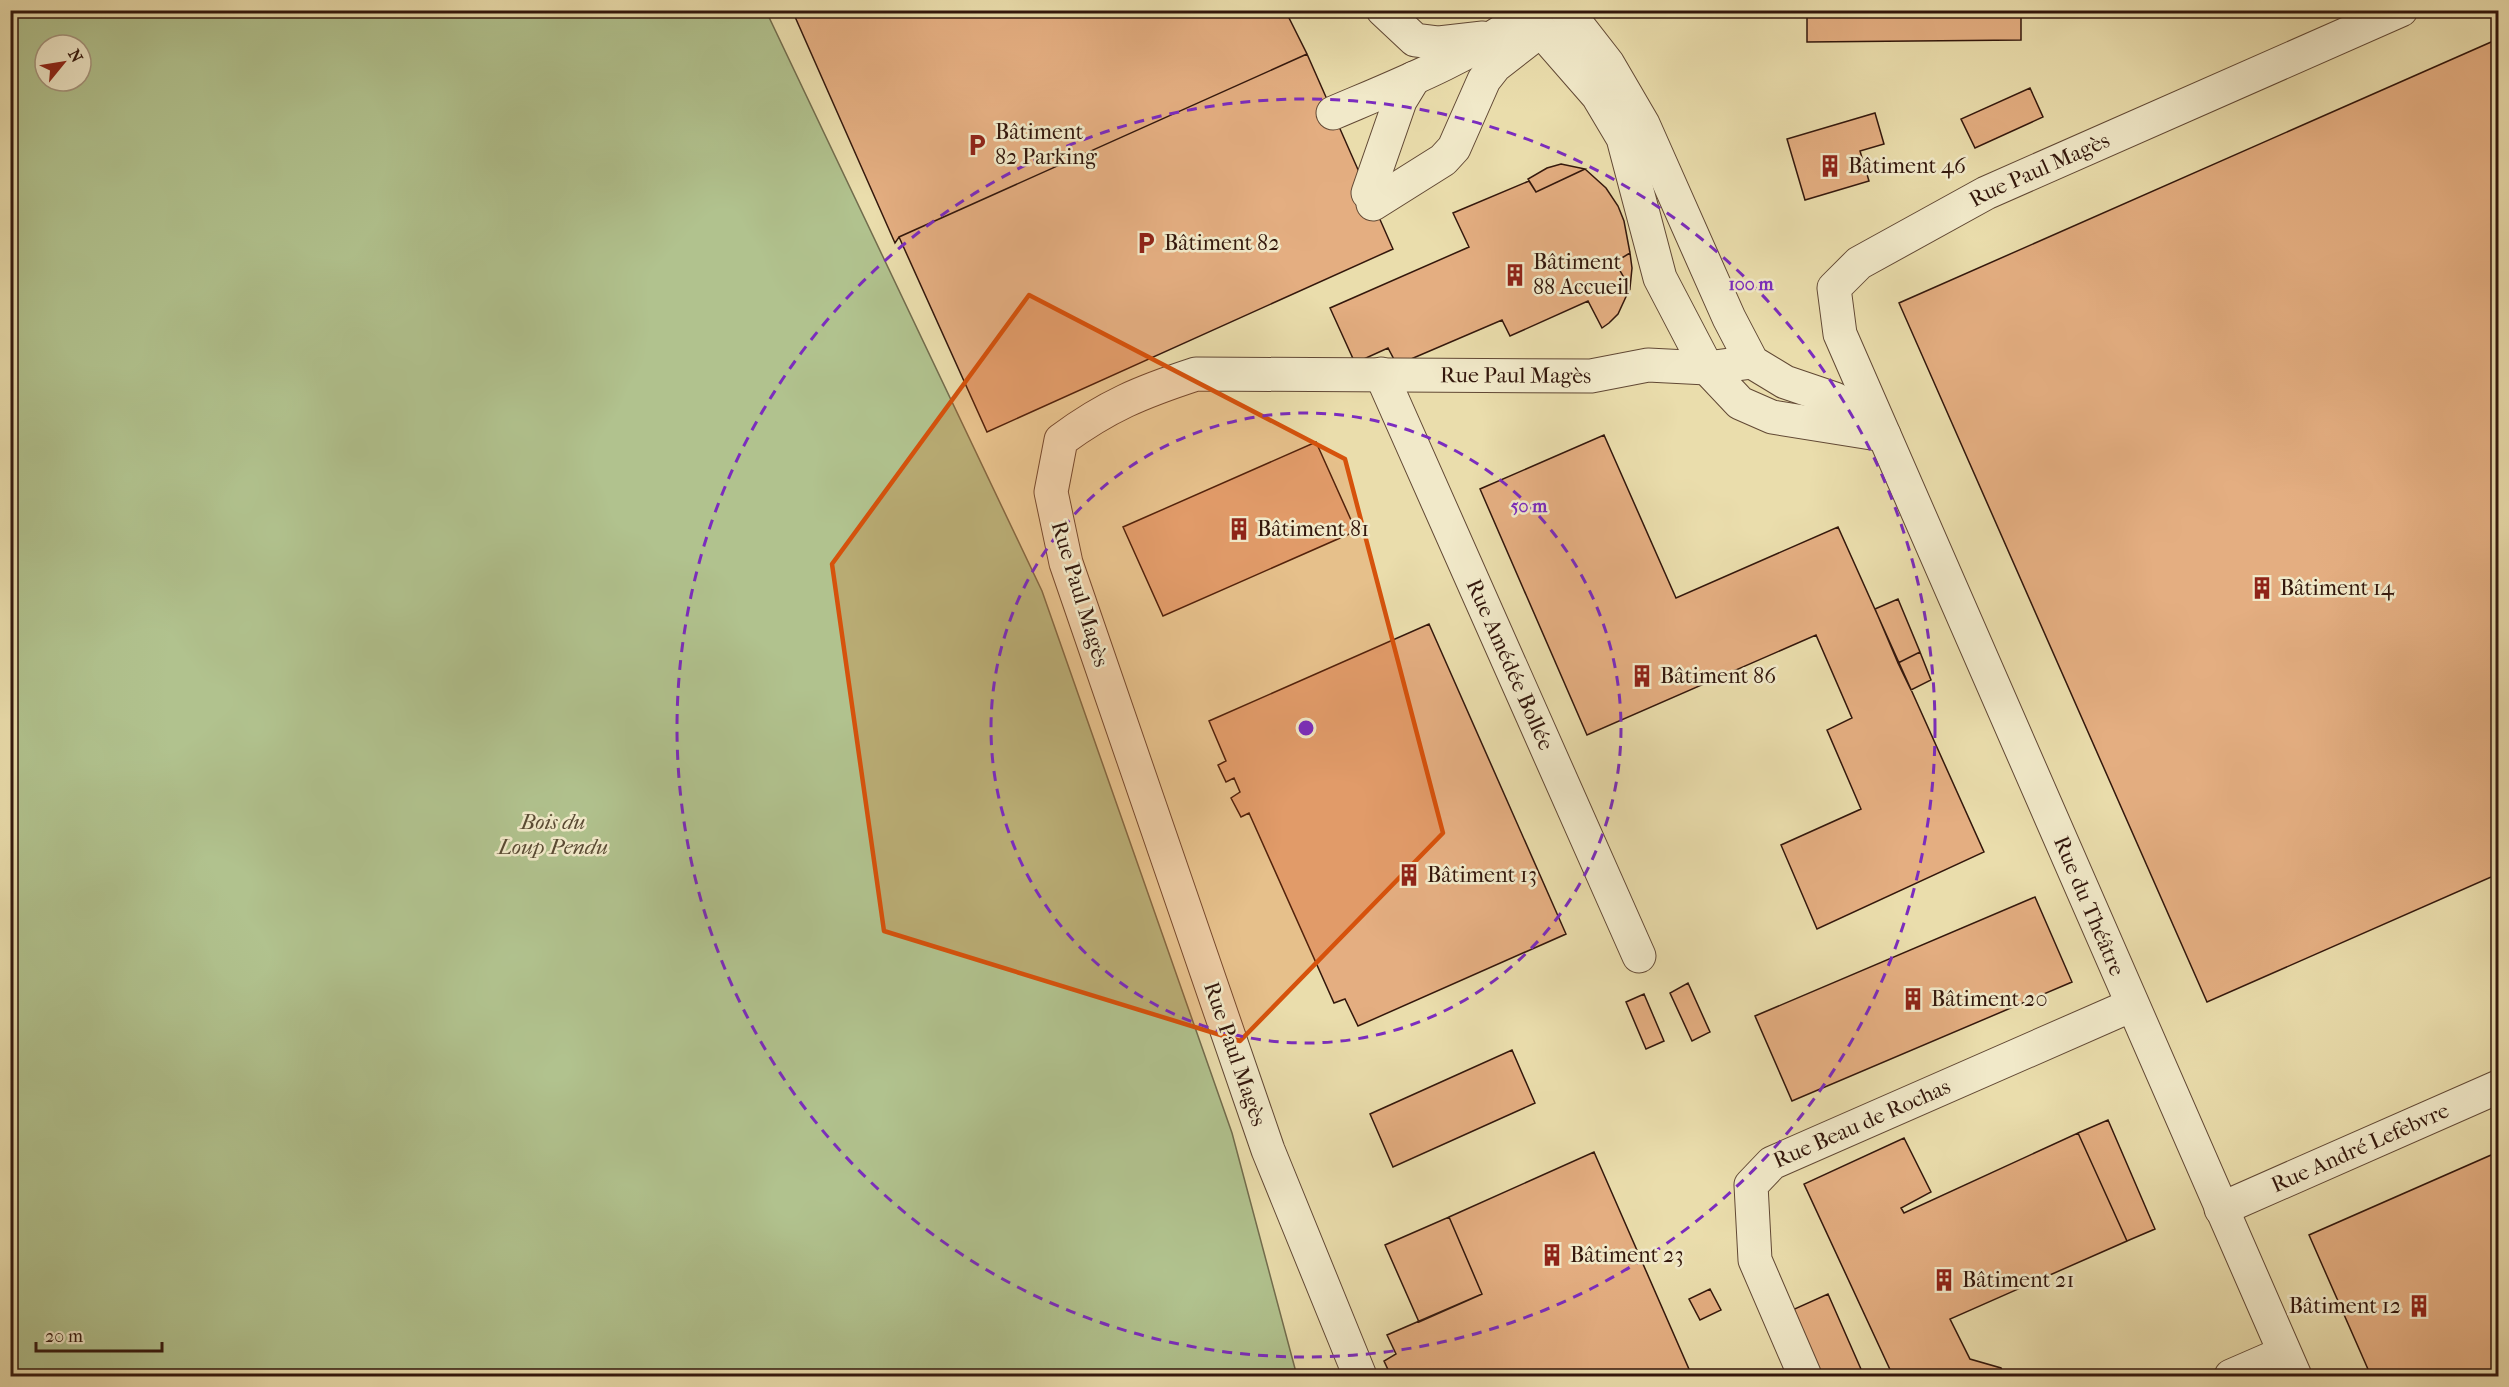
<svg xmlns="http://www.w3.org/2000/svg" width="2509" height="1387" viewBox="0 0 2509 1387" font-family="'IM FELL French Canon',serif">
<rect width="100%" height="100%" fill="#eaddac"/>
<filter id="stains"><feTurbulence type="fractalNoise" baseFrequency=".00333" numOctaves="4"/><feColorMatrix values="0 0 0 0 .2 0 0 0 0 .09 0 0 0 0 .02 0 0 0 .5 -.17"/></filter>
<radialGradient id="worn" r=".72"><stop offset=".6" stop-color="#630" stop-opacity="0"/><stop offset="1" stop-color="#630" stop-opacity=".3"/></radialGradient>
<path fill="#b1c28e" stroke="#726c4d" stroke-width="1.5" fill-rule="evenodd" d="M10,11H766L1042,591L1232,1133L1297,1376H11ZM45,45H81V81H45Z"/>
<path fill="#e4ae81" stroke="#33170c" stroke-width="1.5" d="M792,10H1285L1307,54L899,237L895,243Z
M1779,10H2021V40L1807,42V13H1779Z
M2498,39V874L2207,1002L1899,303Z
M1307,54L1393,249L987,432L899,237Z
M2030,88L2043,117L1975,148L1961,119Z
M1875,113L1884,144L1860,151L1869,181L1805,200L1787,139Z
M1561,164L1585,169L1536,192L1528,179L1547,168Z
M1585,169L1606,188L1618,206L1624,221L1630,253L1615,262L1630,288L1618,314L1609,323L1602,328L1588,301L1510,336L1502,320L1397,365L1388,348L1355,363L1330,308L1469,247L1453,213L1529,181L1536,192Z
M1630,253L1632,268L1630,288L1615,262Z
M1604,435L1676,598L1838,527L1984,852L1817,929L1781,845L1861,809L1827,730L1852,718L1816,635L1587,735L1480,489Z
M1316,442L1356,531L1163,616L1123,527Z
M1898,599L1920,652L1898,663L1875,609Z
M1429,624L1566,934L1358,1026L1345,999L1334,1003L1249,813L1241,817L1231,798L1240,792L1234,778L1226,782L1218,765L1226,761L1209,721Z
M1920,652L1931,680L1911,690L1898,663Z
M2035,897L2072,982L1792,1101L1755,1016Z
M1688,983L1710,1032L1692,1041L1670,993Z
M1644,994L1664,1041L1646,1049L1626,1002Z
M1512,1050L1535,1103L1393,1167L1370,1114Z
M2108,1120L2155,1229L2127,1241L2078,1133Z
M2078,1133L2127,1241L1950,1319L1970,1359L2001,1368L2005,1376H1893L1804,1184L1904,1138L1931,1192L1901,1208L1904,1213Z
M1594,1152L1692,1376H1391L1384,1361L1396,1354L1387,1335L1482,1294L1449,1217Z
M2498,1152V1376H2371L2309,1235Z
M1449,1217L1482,1294L1419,1322L1385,1245Z
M1710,1289L1721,1310L1700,1320L1689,1299Z
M1828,1294L1864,1376H1820L1790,1311Z"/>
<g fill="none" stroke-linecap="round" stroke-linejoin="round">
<g stroke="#614834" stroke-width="35">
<g id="minor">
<path d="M1383,10L1415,40L1439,43L1483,38"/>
<path d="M1523,10L1598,96L1623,138L1660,278L1707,368L1740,403L1772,417L1884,435"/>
<path d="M1566,10L1608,64L1643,124L1729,318L1752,362L1785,382L1835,399L1878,431"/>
<path d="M1333,113C1401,84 1468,58 1528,14"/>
<path d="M1368,193L1400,101L1414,78"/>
<path d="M1373,204L1443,160L1454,148L1484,80L1495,66L1540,31"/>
<path id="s1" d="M1381,374L1639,956"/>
<path id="s2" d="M2221,1209L2498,1087"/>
<path id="s3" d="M1360,1376L1268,1150L1066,563L1051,492L1061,440C1107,406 1141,392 1196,374L1591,376L1648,365L1707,368L1752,362"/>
<path id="s4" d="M1805,1376L1755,1260L1751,1185L1772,1163L2132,1005"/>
<path d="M2231,1376L2284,1353"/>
<path id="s5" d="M2295,1376L1840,334L1834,288L1859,263L1986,193L2401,10"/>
</g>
</g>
<use href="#minor" stroke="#f1e9c9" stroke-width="33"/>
</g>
<path fill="#d6520c" fill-opacity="0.2" stroke="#d6520c" stroke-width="4.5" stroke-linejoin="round" d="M1029,295L1345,459L1443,833L1240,1041L884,931L832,564Z"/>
<g fill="none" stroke="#7b2cbf" stroke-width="3" stroke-dasharray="10 8">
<circle cx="1306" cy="728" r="315"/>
<circle cx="1306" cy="728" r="629"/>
</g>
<defs>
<g id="parking-bare" transform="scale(1.8)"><path d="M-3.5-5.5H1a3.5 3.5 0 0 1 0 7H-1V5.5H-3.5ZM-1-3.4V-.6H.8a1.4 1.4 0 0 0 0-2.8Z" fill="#8f2418" stroke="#f1e9c9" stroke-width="2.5" paint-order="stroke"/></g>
<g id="building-bare" transform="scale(1.8)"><path d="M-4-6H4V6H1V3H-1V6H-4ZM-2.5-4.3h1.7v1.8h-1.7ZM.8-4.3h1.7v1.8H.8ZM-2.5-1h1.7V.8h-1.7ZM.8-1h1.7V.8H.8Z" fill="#8f2418" stroke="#f1e9c9" stroke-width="2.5" paint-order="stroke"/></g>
</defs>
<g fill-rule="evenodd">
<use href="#parking-bare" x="977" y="145"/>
<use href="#building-bare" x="1830" y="166"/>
<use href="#parking-bare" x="1146" y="243"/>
<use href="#building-bare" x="1515" y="275"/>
<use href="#building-bare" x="1239" y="529"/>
<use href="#building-bare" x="2262" y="588"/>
<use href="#building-bare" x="1642" y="676"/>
<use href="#building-bare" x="1409" y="875"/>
<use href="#building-bare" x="1913" y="999"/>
<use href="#building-bare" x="1552" y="1255"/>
<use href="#building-bare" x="1944" y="1280"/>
<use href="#building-bare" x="2419" y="1306"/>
</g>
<g text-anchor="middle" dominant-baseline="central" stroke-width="5" stroke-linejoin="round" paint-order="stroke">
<g font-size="22" fill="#33170c" stroke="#f1e9c9" text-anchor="start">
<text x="995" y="132">Bâtiment<tspan x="995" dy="25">82 Parking</tspan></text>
<text x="1848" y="166">Bâtiment 46</text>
<text x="1164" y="243">Bâtiment 82</text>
<text x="1533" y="262">Bâtiment<tspan x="1533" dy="25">88 Accueil</tspan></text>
<text x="1257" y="529">Bâtiment 81</text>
<text x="2280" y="588">Bâtiment 14</text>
<text x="1660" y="676">Bâtiment 86</text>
<text x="1427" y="875">Bâtiment 13</text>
<text x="1931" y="999">Bâtiment 20</text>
<text x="1570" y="1255">Bâtiment 23</text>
<text x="1962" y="1280">Bâtiment 21</text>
<text x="2401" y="1306" text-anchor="end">Bâtiment 12</text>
</g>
<g font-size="22" fill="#33170c" stroke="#f1e9c9">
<text stroke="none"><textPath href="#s5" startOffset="1422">Rue Paul Magès</textPath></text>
<text stroke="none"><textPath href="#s3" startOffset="1461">Rue Paul Magès</textPath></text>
<text transform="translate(1080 594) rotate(73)">Rue Paul Magès</text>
<text stroke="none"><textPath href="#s1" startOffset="318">Rue Amédée Bollée</textPath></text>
<text transform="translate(2089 906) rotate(67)">Rue du Théâtre</text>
<text transform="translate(1235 1054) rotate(71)">Rue Paul Magès</text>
<text stroke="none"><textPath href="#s4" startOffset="330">Rue Beau de Rochas</textPath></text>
<text stroke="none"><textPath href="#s2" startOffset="152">Rue André Lefebvre</textPath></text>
</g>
<g font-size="22" font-style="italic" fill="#594a33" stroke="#f1e9c9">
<text x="553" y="822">Bois du<tspan x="553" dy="25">Loup Pendu</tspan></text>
</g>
</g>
<circle cx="1306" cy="728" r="9" fill="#7b2cbf" stroke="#f1e9c9" stroke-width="3"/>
<g font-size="18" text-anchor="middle" font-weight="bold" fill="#7b2cbf" stroke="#f1e9c9" stroke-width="5" stroke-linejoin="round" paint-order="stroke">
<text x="1751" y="290">100 m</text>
<text x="1529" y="512">50 m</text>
</g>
<rect width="2509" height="1387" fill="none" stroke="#eaddac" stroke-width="36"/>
<rect x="12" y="12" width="2485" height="1363" fill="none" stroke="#33170c" stroke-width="3"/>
<rect x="18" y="18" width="2473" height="1351" fill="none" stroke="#33170c" stroke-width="1.5"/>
<g transform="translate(63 63) rotate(60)"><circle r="28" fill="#f1e9c9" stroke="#a5957d" stroke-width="1.5"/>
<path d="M0-4.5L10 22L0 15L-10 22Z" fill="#8f2418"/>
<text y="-9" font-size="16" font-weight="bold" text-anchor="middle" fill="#33170c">N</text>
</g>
<path d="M36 1342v9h126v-9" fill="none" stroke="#33170c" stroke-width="3"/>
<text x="45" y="1342" font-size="18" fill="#33170c" stroke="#f1e9c9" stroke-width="4.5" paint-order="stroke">20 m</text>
<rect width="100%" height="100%" filter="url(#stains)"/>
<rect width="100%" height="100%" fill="url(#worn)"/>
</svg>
